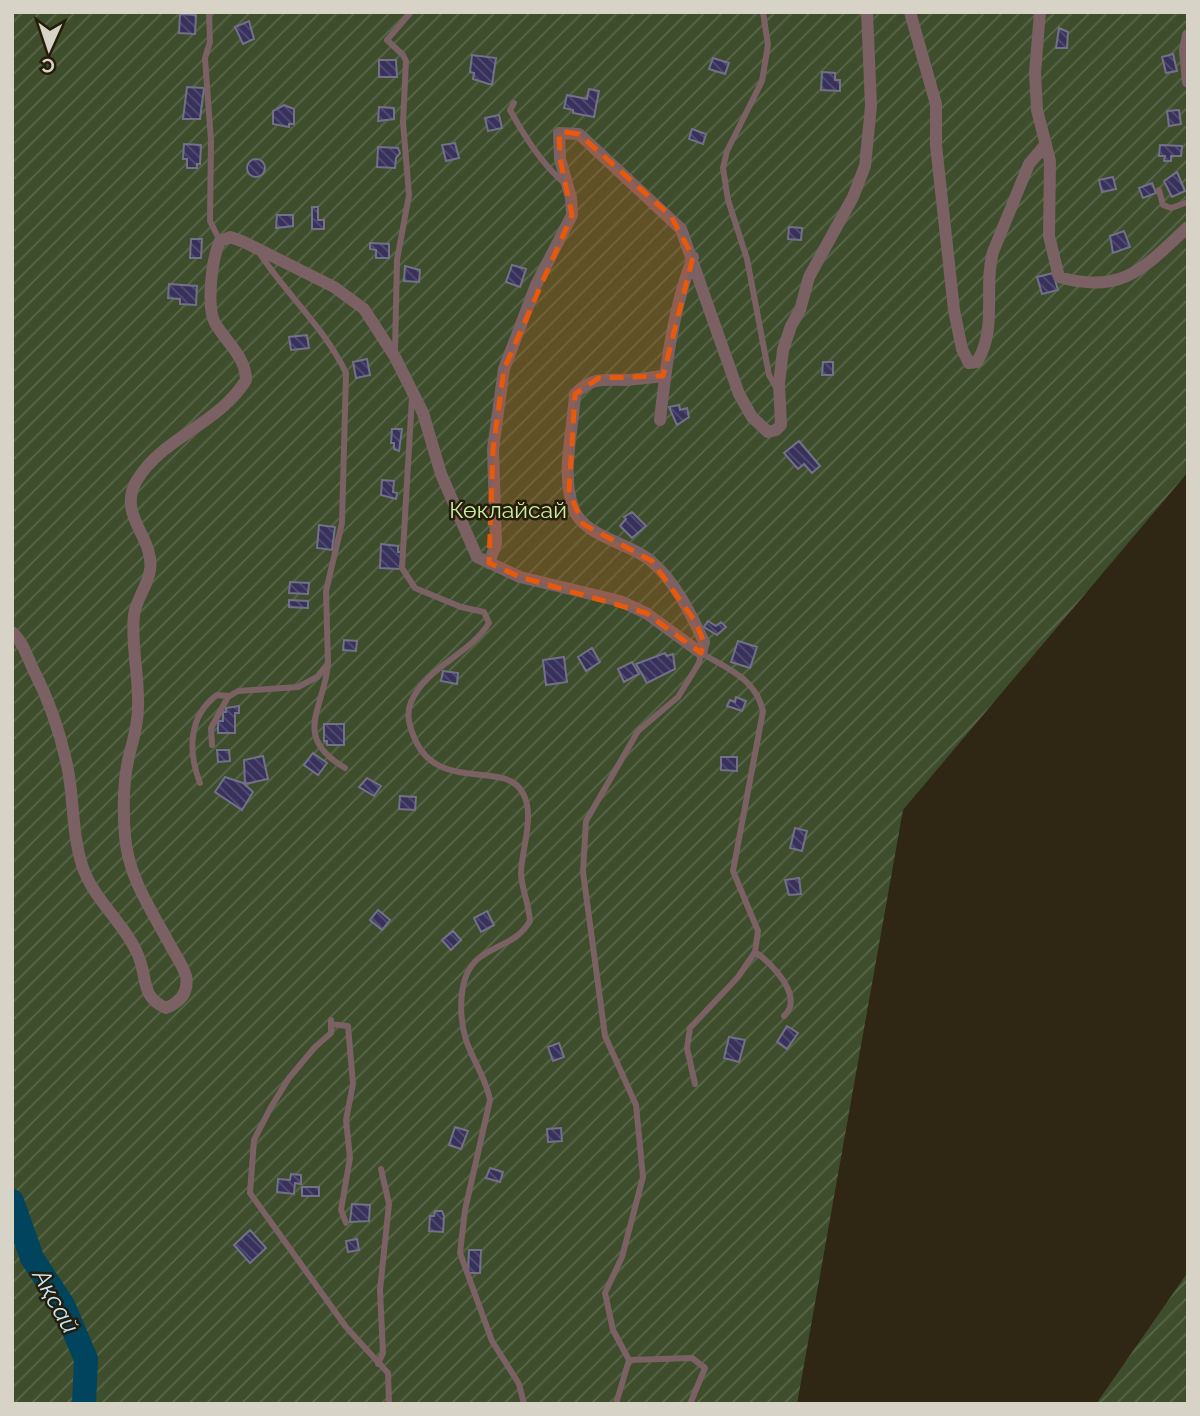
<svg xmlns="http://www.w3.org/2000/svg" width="1200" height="1416" viewBox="0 0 1200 1416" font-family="Raleway,sans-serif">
<defs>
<pattern id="garden-furrows" width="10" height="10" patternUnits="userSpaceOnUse" patternTransform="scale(1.75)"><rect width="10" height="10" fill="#3e4e2d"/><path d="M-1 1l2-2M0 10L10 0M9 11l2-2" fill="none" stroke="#59674a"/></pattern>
<pattern id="building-back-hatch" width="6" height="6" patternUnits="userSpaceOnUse" patternTransform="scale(1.75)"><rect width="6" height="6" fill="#37315c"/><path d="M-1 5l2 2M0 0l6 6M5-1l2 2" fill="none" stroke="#534e72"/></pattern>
</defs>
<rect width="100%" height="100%" fill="#2f2613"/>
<path fill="url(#garden-furrows)" d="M12,12H1188V472L903,810L797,1404H12Z
M1188,1272V1404H1096Z"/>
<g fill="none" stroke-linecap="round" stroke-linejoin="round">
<path stroke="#00445d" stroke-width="24" d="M12,1201L32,1258L63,1305L86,1359L84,1404"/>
</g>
<path fill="url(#building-back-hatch)" stroke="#737187" stroke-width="2" d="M180,14L196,15L195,34L179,33Z
M249,21L254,39L243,44L235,27Z
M1059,28L1068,32L1067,48H1056Z
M1173,54L1177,71L1166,73L1162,57Z
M472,55L496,58L492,85L473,79L474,73L470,72Z
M713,58L729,63L725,74L709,69Z
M379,60H396L397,77H379Z
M822,72L835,73V80H840V91L821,90Z
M187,87L204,88L200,119H183Z
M589,89L599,91L594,117L573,113V110L564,108L567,95L587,99Z
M284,105L294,109V124H289V127L273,124V111Z
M379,107L394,108V119L378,121Z
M1179,110L1181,124L1169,126L1167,111Z
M499,115L502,128L488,131L485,118Z
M692,129L706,134L703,144L689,139Z
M455,143L459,158L446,161L442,145Z
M184,144L201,145L200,164H197V168H187V159H183Z
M1160,145L1182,146L1181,156H1171V161H1164L1165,156H1159Z
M378,147L398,148L400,153L396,158L395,168L377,167Z
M247 168a9 9 0 1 1 18 0a9 9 0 1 1-18 0Z
M1177,172L1185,191L1172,197L1164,181Z
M1113,177L1116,189L1102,192L1099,180Z
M1152,183L1156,193L1143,198L1139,188Z
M312,207H318V220H324V229H312Z
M277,215H293V226L276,228Z
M789,227L802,228L801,240L788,239Z
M1124,231L1130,247L1113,253L1110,236Z
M191,239H202L201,258H190Z
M370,243L389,244V258H376V250L370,249Z
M512,265L526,269L520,287L506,282Z
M405,266L420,270L419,282L404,281Z
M1053,273L1058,290L1042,294L1037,277Z
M169,284L197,286L196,305L180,304V299L168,298Z
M307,335L309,348L291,350L289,337Z
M367,359L370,375L356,378L353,362Z
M823,362H833V375H822Z
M679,405L680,410L687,408L689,417L677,425L669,407Z
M392,429H402L399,451L394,449V443H391Z
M799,441L820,466L812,473L804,464L798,469L784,453Z
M382,480L394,481L393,492L397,493L396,499L381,495Z
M632,512L646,526L632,538L620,526L626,519L624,517Z
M319,525L335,527L332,550L317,548Z
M381,544L398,546V552H402L400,569L380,568Z
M290,582L309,583L308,594L289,593Z
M289,600L308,601V608L289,607Z
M708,621L716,626L721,622L726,627L717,635L704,627Z
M344,640L357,641L356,651L343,650Z
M738,641L757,647L750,668L731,662Z
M592,648L600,662L586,671L578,657Z
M665,653L667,656L673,654L675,669L647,683L636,664Z
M564,657L567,682L546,685L543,660Z
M632,662L639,674L624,682L618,669Z
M443,671L458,673L457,684L441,681Z
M736,697L746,701L742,711L727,706L730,700L735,702Z
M239,706V713H235V733H218V721H223V712H226V708Z
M324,724H344V745H327V741H324Z
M217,750H229L230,761L218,762Z
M313,753L327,763L318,775L304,765Z
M263,756L268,779L245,784L244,760Z
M721,757H737V771L721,770Z
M225,777L243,783L253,792L242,810L215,792Z
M367,778L381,786L374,796L359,787Z
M400,796L416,797L415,810L399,809Z
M795,828L807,831L802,851L790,848Z
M799,878L801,894L789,895L785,880Z
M378,910L390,920L382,930L370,920Z
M487,911L494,925L481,932L474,918Z
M453,931L461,940L451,950L442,940Z
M787,1026L798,1033L787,1049L777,1042Z
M729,1037L745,1040L739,1062L724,1058Z
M559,1043L564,1057L553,1061L548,1047Z
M455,1127L468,1131L461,1149L449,1145Z
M561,1128L562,1141L548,1142L547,1129Z
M490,1168L503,1172L500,1182L486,1178Z
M291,1174L301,1175V1184L295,1183L294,1194L277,1192L278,1179L290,1180Z
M302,1187H319V1196H302Z
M352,1204L370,1205L369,1221L350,1222Z
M435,1211H442L444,1216L443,1232L429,1231L430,1216H434Z
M250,1230L266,1248L250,1263L234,1245Z
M357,1239L359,1250L348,1252L346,1241Z
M469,1250H481L480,1273H468Z"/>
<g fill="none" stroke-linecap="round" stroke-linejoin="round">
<path stroke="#7b6163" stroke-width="6" d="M209,12L210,42L205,58L211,141L210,221L220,241
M763,12L768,45L762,81L727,151L723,168L728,200L747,259L769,375L777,389
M514,103L510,110C523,134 542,164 563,182
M1159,190L1163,205L1171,208L1188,202
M395,352L397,260L409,195L403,122L406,61L403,55L387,40L411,12
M412,397L402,568L415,588L461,607L484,612L489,623C469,655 426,667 411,702C406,714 409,725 414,737C436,793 502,761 521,790C537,813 521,849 521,874C522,890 529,904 530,921C517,943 497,944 479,958C457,975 459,1017 466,1040C473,1061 486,1078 490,1100L465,1210L460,1253L492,1341L519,1384L524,1404
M328,665C323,711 292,736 345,768
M212,745L211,728L228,697L238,691L298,687L317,677L328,663L326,591L342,523L346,373C325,328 285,293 258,251
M200,783C188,752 188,716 217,695L229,696
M755,952C771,962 805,997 784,1016
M331,1020V1033L315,1047L289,1078L271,1107L254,1140L250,1193L346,1327L388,1373L389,1404
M331,1024L348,1026L353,1084L346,1120L350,1158L341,1210L346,1223
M629,1360L692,1358L705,1368L690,1404
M378,1364L383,1353L380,1290L389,1204L381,1169
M616,1404L629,1360L613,1330L605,1293L622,1257L643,1177L636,1105L605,1036L583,872L586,821L638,731L678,697L699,663L701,653C728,669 755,678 763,711L733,871L758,931L755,952L738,977L690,1028L687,1048L695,1084"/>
<path stroke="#7b6163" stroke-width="12" d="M910,12L936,104V145L954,310L962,349L969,363L977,362C998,328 983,287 993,252L1029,164L1046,144
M1040,12L1035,73L1037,110L1050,161L1049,236L1059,277C1122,295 1144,268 1188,227
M1188,35L1185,50L1188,82
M660,420C666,366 673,308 693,257
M489,563L496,544L493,449L504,369L536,285L572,215L571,198L560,159L559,133L579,134L681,229L739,394L752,417L768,432L776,430L781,425L779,384L783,350L791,326L800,310L809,277L853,197L865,166L871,106L867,12
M12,632C23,642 27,656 33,669C49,700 61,735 68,770C74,802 72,833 82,865C93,900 124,922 138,955C148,978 140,997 166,1008C180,1002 189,992 186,976C183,965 174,953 169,943C150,908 128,876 125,836C123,811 123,781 129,756C134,737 139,720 138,699C138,671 131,643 134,615C136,599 148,586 150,570C155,537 116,515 137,480C163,437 219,424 246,380C246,357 226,342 215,323C206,306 212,258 220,241L230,237L244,242L334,287L364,309L395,357L423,413L441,474L477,557L520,577L620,601L646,613L701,653L704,642C691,614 675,581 651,561C629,542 582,537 573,507C561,473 573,430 575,394C593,376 605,380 628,380C640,379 652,377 663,376"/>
</g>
<path fill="#e8590c" fill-opacity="0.2" stroke="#e8590c" stroke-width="5" stroke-dasharray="14 9" stroke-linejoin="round" d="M566,132L579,134L671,216L693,257L663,376L599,378L575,394L569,492L583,524L652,561L695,621L704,642L701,653L646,613L520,577L489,563L493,449L504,369L572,215L560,159L559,133Z"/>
<g text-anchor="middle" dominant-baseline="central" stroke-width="5" stroke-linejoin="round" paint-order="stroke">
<g font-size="23" fill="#c9eca2" stroke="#251d0a">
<text x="508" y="509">Көклайсай</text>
</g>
<g font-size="24" font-style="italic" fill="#c8e8f9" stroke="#251d0a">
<text transform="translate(56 1301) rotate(61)">Ақсай</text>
</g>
</g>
<rect width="1200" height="1416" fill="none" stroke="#d8d3c7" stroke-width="28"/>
<g transform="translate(49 49) rotate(183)" stroke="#251d0a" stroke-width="5" paint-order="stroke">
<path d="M0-5L12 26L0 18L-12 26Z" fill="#d8d3c7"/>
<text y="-10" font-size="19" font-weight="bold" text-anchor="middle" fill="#d8d3c7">С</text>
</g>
</svg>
